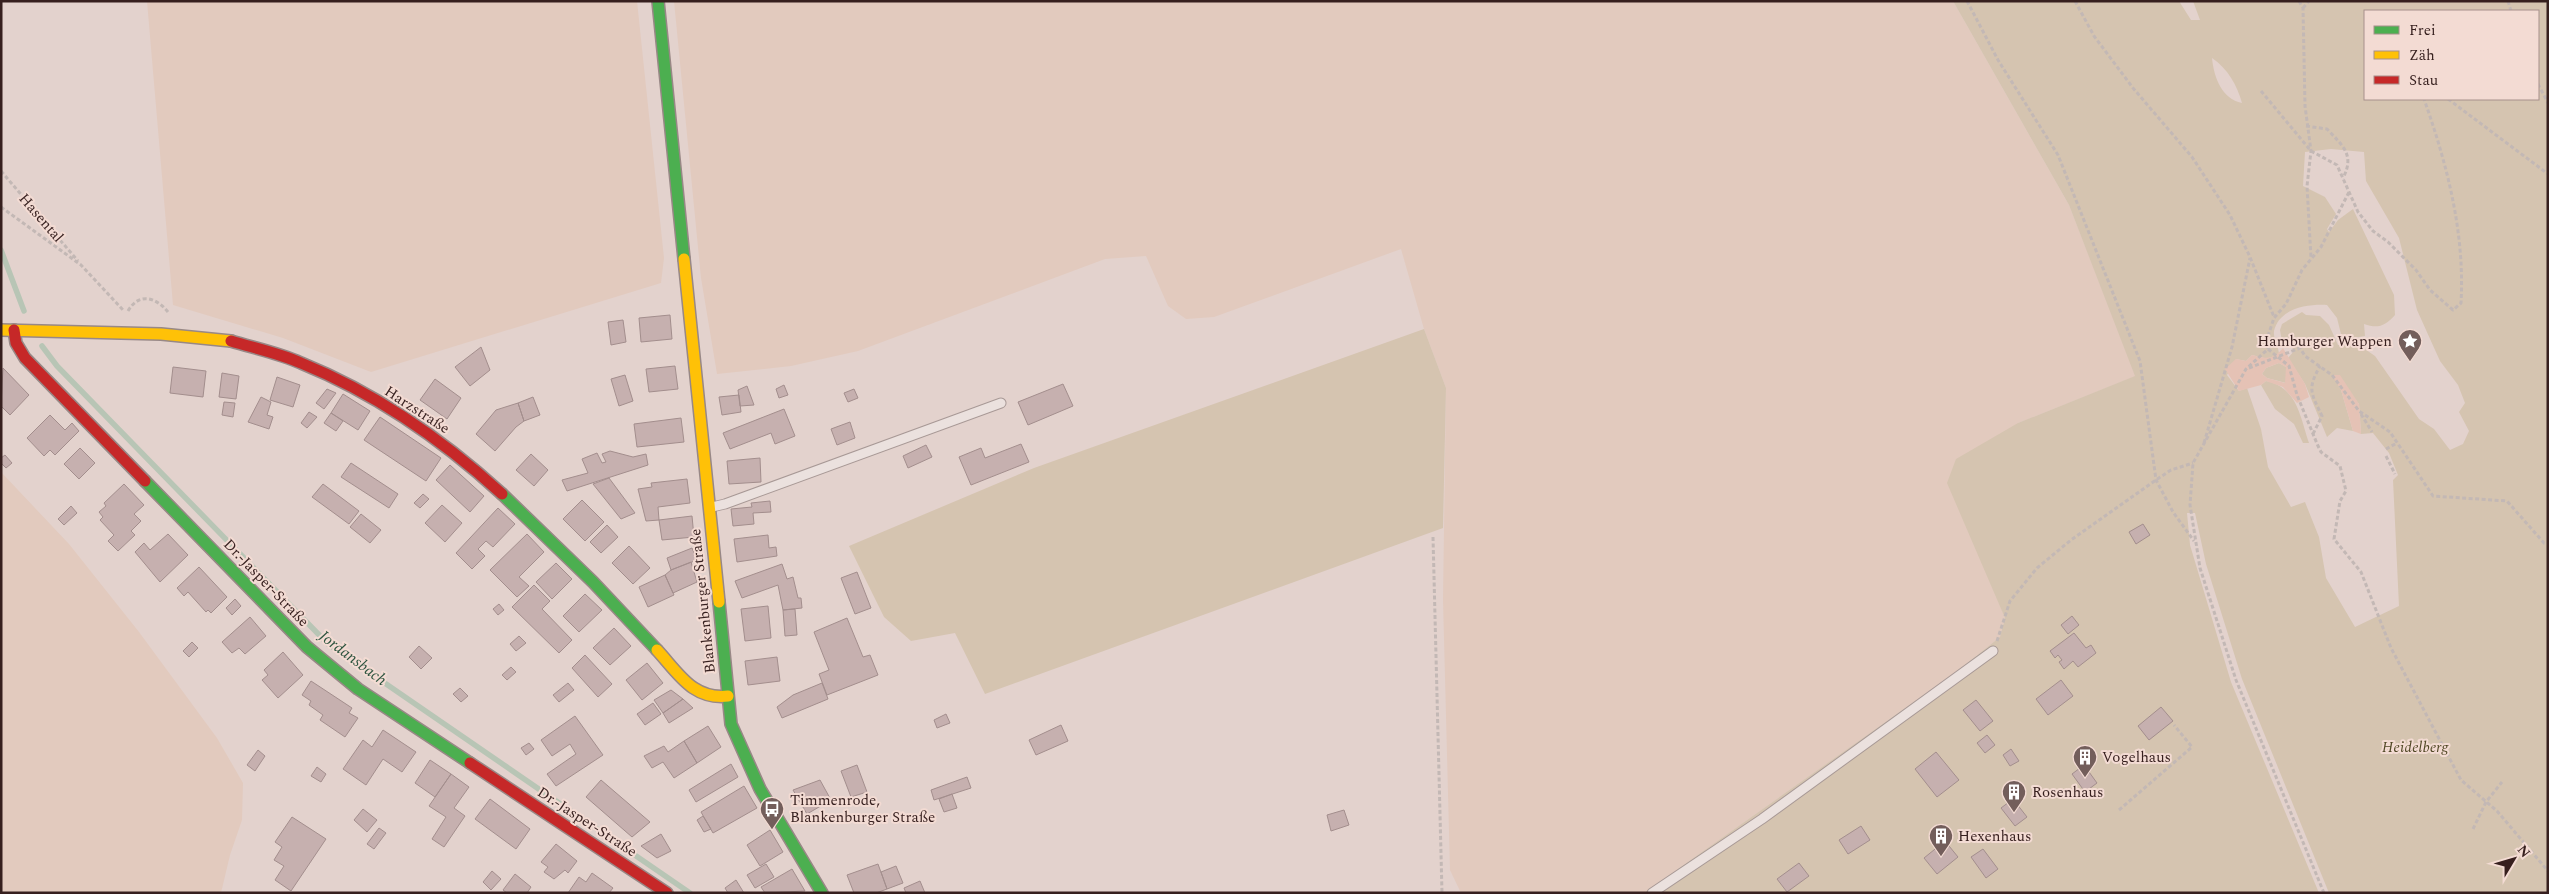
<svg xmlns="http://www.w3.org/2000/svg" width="2549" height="894" viewBox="0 0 2549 894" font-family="Spectral,serif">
<rect width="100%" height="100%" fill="#e3d2cd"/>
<path fill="#e2cabe" d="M147,1H637L664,258L661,283L371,372L283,338L173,305Z
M674,1H1953L2069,205L2136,376L2018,423L1995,593L2005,618L2000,637L1956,672L1644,893H1461L1450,870L1443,600L1446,388L1424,329L1401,249L1214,317L1186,319L1168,306L1146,256L1105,259L858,351L791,366L717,374L701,278Z
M1,472L69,544L139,632L217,738L243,783L242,820L230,855L221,893H1Z"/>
<path fill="#d5c4b0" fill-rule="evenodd" d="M1953,1H2179L2191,20H2200L2193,1H2548V893H2329L2242,679L2206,564L2195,513H2187L2190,545L2231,682L2319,893H1644L1956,672L2000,637L2005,618L1947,483L1956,459L2018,423L2135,376L2069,205ZM2365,11H2538V99H2365ZM2212,58C2228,69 2237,85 2242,103C2222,99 2214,78 2212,58ZM2331,149L2364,152L2366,181L2399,238L2417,310L2440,361L2458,385L2465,403L2459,412L2469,431L2463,444L2450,450L2434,429L2419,419L2375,356L2362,347L2338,345L2329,325L2320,316L2306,315L2302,312L2282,324L2280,330L2283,348L2291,346L2294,351L2288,358L2305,384L2327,437L2337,428L2353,431L2341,390L2333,375L2359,404L2361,434L2373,433L2389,453L2398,475L2393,480L2399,606L2355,627L2326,578L2319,537L2305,502L2291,507L2268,467L2261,429L2247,388L2239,391L2227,375L2236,359L2246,361L2252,355L2268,359L2279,355C2279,347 2273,339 2274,331C2279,308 2308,304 2327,305L2337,318L2341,334L2353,338L2365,336L2364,324C2378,329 2385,326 2395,315L2394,295L2353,209L2338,220L2329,232L2327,229L2336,214L2325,197L2303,186L2305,152Z
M1424,329L1446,388L1443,528L985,694L955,633L911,641L884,617L849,546L1034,468Z
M2279,363L2286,367V383L2267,378L2262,374L2266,368Z
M2266,381C2297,387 2300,416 2309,443H2303L2294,424L2275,409L2261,385Z"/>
<path fill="#e5c2b5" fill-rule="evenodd" d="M2283,348L2305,384L2309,397L2297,403L2283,387L2266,381L2261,385L2239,391L2225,369L2236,359L2246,361L2252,355C2266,359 2273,360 2283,348ZM2279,363L2286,367L2285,383L2267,378L2262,374L2266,368Z
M2332,375H2340L2359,404L2361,434L2353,431L2341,390Z"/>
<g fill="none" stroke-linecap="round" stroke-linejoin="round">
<path stroke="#b8c5b5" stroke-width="5.5" d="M1,250L24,311
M42,346L57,366L328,644L690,893"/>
</g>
<path fill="#c6b0af" stroke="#a38e8d" d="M670,315L672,339L641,342L639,318Z
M623,320L626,342L611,345L608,322Z
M481,347L490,370L470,386L455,367Z
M675,366L678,389L649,392L646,369Z
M173,367L206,371L203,397L170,393Z
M3,368L29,395L10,415L1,406Z
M222,373L239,376L236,399L219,397Z
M625,375L633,401L619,406L611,379Z
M277,377L300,385L293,407L270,400Z
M435,379L461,398L447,419L420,400Z
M1063,384L1073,406L1028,425L1018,402Z
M784,385L788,395L779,398L776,389Z
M747,386L754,405L740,406L738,390Z
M327,389L336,393L324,409L316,403Z
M854,389L858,398L848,402L844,393Z
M343,394L370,411L358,430L331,413Z
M739,395L741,412L722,415L719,397Z
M261,397L271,402L267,415L273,417L269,429L248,422Z
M533,397L540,415L524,421L518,403Z
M224,402L235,403L233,417L222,415Z
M518,403L524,421L516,427L495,451L476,434L496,410Z
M784,409L795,436L775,444L771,433L730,449L723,433Z
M309,412L317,417L307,428L301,423Z
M331,413L343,421L336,431L324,423Z
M50,415L65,430L72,423L79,431L55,455L50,450L44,456L27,438Z
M380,417L441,458L426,481L364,440Z
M681,418L684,442L637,447L634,424Z
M850,422L855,438L837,445L831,429Z
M1021,444L1029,462L971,485L959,457L981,448L985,458Z
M926,445L932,457L908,468L903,456Z
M80,448L95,463L79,479L64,464Z
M610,451L633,457L646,454L648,465L567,491L562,480L588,473L582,459L597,453L602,463L606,462L602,454Z
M531,454L548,470L534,486L516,470Z
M5,455L12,463L6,468L1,463V458Z
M760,458L761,482L729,484L727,461Z
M351,463L398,494L389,508L341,477Z
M450,465L484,496L470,512L436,480Z
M609,478L635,513L621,519L593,484Z
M687,479L690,503L658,507L659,520L646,521L638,489L652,487L651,483Z
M124,484L144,505L134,514L141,521L131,531L135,535L118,551L108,541L114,535L100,520L103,517L99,512L106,506L104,503Z
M323,484L359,511L349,524L312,497Z
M423,494L429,499L420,508L414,503Z
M582,500L604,522L585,541L563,519Z
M770,501L771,512L753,513L754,524L733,526L731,509L752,507L751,503Z
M442,505L462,523L445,542L425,523Z
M71,506L77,513L64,525L58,519Z
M498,508L515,524L493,547L486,541L478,549L485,556L472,569L456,553Z
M361,514L381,530L370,543L350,527Z
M692,516L694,537L662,540L659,520Z
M2143,524L2150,535L2136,544L2129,532Z
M607,525L618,537L601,553L590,542Z
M168,534L188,555L160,582L135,552L144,543L150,550Z
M527,534L544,552L519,577L529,586L517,597L490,570Z
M768,535L769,548L776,547L777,556L737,562L734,539Z
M629,546L650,568L633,584L612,563Z
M692,548L697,560L671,570L667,558Z
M691,562L697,582L673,593L665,575L671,570Z
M556,563L572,579L552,599L536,582Z
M782,564L787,579L793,577L798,598H801L802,608L783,610L778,585L742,598L735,581Z
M199,567L227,597L211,613L208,610L206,612L188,592L184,596L177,588Z
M857,572L871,608L855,614L841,578Z
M665,575L674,595L648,607L639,587Z
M534,585L550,601L542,609L572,640L559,653L512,607Z
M585,594L602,610L579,632L563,616Z
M235,599L241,606L232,615L226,608Z
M499,604L504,610L498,615L493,609Z
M768,606L771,638L745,641L741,609Z
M795,609L797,635L785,636L783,610Z
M2072,616L2079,625L2068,634L2061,625Z
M250,617L266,636L245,654L239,648L232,653L222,642Z
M847,618L863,657L870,655L878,675L827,695L819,674L829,670L814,632Z
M614,628L631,646L610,665L593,648Z
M2074,633L2086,648L2091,645L2096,653L2078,667L2073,661L2064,669L2059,662L2062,660L2058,655L2055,658L2050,651Z
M519,636L526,643L516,651L510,644Z
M192,642L198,648L189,657L183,651Z
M419,646L432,658L421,669L409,657Z
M283,652L303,675L278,698L262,680L268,675L264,670Z
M585,655L612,684L598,697L572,668Z
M777,657L780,681L748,685L745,661Z
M647,663L663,683L642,700L626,680Z
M511,667L516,672L507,680L502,675Z
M2061,680L2073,696L2048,715L2036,699Z
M311,681L352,708L349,713L358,718L345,737L320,720L323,715L309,705L311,701L302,695Z
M568,683L574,690L559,702L553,695Z
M822,683L828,699L782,718L777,707L793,695Z
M460,688L468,696L461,702L453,694Z
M671,690L683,699L663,713L654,700Z
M683,699L693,708L669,723L663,713Z
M1976,700L1993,721L1980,731L1963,710Z
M653,703L661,714L645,725L637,714Z
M2161,707L2173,721L2149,740L2138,726Z
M946,714L950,723L937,728L934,720Z
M575,716L603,755L556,786L547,774L576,754L570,744L552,756L541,740Z
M1061,725L1068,741L1036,755L1029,740Z
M708,726L721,747L697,763L684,741Z
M383,730L416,752L402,772L383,759L366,785L343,769L363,740L372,747Z
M1987,735L1995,745L1985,753L1977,743Z
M684,741L697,763L674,778L663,762L652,768L644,756L664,746L668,752Z
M529,743L534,749L526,755L521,748Z
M2011,749L2019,761L2010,766L2003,755Z
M258,750L265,756L255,771L247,765Z
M1936,752L1959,780L1937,797L1915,769Z
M430,760L451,774L435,797L415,783Z
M731,764L738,777L696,802L689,790Z
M857,765L867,792L851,797L841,771Z
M2084,765L2097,783L2085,792L2072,774Z
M317,767L326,774L321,782L311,776Z
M451,774L469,787L454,808L465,816L444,847L432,839L446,817L429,806Z
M967,777L971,788L934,800L931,790Z
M601,780L650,822L632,837L586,797Z
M820,780L831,800L807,814L793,790Z
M744,786L757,808L713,833L701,812Z
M952,794L957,808L944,812L939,799Z
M490,799L530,829L516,849L475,819Z
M2013,799L2027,817L2015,826L2001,808Z
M363,809L377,820L367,832L354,820Z
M1344,810L1349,825L1331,831L1327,815Z
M703,816L711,829L704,832L697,820Z
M292,817L326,839L291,891L275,880L284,866L274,860L282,847L275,842Z
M1861,826L1870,840L1848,854L1839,840Z
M379,828L386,833L374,849L367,844Z
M770,830L783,852L760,866L747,845Z
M661,834L671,851L657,858L641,846Z
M1945,841L1958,857L1937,874L1924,858Z
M556,844L577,861L568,873L565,870L554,879L544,872L548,867L541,862Z
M1983,849L1998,869L1986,878L1971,857Z
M1799,863L1809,876L1787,892L1777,879Z
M766,864L774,877L755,888L747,875Z
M878,864L887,889L876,893H854L847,875Z
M896,866L903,883L887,889L881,872Z
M792,869L805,891L765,893L761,887Z
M492,871L501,879L491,890L483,882Z
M592,873L613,888L609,893H568L579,877L586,882Z
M515,874L531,887L527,893H507L503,890Z
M736,880L744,893H728L725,888Z
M920,881L925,893H906L904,888Z"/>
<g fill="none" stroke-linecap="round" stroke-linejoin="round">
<g stroke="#a89996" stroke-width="11">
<path id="lane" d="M712,507L725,504L1001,403
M1652,893L1762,819L1993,651"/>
</g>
<g stroke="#988886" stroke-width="14">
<path id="fast" d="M658,1L684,259
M145,481L307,647L358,689L470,763
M502,494L593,582L657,650
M719,602L731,724L760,789L822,893"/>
</g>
<g stroke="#988886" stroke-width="14">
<path id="slow" d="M684,259L719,602
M1,330L161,334L231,341
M657,650C679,674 693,700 728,696"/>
</g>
<g stroke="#988886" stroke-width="14">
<path id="jam" d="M14,330L16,343L25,358L145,481
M231,341C254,348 279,353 301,363C375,393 443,440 502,494
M470,763L667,893"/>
</g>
<path stroke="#c3b8b5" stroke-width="3" stroke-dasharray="4 2.5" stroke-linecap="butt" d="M1967,1L1998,60L2058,155L2140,361L2156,480L2173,512L2194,541
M2075,1L2094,36L2133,88L2192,157L2230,215L2250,257L2274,317
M2299,1L2303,8L2305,106L2311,151L2307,186L2311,258
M2508,1L2511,11
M2303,8L2309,1
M2538,84L2548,103
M2261,91L2311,151L2337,165L2358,212L2373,231L2388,242L2416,270L2430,290L2453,310L2461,303C2465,233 2447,164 2424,99
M2448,99L2548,174
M2306,126L2327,129C2343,146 2355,155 2343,178
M1,171L78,261
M1,207L81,265L124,311
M128,311C139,292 156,297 168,312
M2268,349L2289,366L2297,395L2318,446L2321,452L2340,466L2346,491L2340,501L2334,539L2361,572L2391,648L2461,780L2497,811L2548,871
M2249,368L2300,348L2305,356L2332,375L2359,411L2390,432L2433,496L2507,501L2544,543H2548
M2361,414L2372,432
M2313,434L2322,416C2311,393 2307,389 2320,366
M2204,443L2232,347L2250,258
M2386,449L2397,443
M2386,456L2395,474
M1433,537L1442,893
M1997,641L2010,601L2037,568L2071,540L2156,480L2171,470L2193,463
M2119,810L2192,747L2174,725
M2473,829L2486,802L2502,782
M2324,893L2236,680L2200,568L2190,505L2193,463L2246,369L2268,349V336L2274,318L2286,304L2302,270L2321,247L2349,192"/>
<use href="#lane" stroke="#ebe1de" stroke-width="9"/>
<use href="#fast" stroke="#4caf50" stroke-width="11"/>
<use href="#slow" stroke="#ffc107" stroke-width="11"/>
<use href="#jam" stroke="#c62828" stroke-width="11"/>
</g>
<defs>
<g id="sight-pin" transform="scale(1.25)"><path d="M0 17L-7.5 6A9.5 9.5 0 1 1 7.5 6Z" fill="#735e5b" stroke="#f3dbd3"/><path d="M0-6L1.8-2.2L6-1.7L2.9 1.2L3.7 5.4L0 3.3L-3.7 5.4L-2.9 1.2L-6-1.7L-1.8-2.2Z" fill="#fff"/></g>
<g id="building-pin" transform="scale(1.25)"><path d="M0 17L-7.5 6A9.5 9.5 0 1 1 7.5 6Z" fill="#735e5b" stroke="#f3dbd3"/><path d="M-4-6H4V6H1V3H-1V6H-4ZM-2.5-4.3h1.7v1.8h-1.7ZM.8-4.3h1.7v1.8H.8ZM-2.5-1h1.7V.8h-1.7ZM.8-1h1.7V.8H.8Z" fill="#fff"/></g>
<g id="bus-pin" transform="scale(1.25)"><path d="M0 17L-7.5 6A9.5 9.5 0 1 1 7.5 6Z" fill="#735e5b" stroke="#f3dbd3"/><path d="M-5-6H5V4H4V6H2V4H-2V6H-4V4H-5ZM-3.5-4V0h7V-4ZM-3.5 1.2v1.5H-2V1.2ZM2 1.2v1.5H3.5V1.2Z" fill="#fff"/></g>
</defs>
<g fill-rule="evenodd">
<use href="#sight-pin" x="2410" y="341"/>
<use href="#building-pin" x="2085" y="757"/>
<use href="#building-pin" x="2014" y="792"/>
<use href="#bus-pin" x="772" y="809"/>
<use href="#building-pin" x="1941" y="836"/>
</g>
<g text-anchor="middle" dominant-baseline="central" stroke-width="4" stroke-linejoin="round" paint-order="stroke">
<g font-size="15" fill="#361f1e" stroke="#f3dbd3">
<text transform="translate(41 218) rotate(49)">Hasental</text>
<text transform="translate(417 410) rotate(33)">Harzstraße</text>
<text transform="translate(266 583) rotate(46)">Dr.-Jasper-Straße</text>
<text transform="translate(703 601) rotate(-96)">Blankenburger Straße</text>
<text transform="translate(587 822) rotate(33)">Dr.-Jasper-Straße</text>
</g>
<g font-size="15" fill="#361f1e" stroke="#f3dbd3" text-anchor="start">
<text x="2392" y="341" text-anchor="end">Hamburger Wappen</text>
<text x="2102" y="757">Vogelhaus</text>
<text x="2032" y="792">Rosenhaus</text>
<text x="790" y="800">Timmenrode,<tspan x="790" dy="17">Blankenburger Straße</tspan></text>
<text x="1958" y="836">Hexenhaus</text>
</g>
<g font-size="15" font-style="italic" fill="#514826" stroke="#f3dbd3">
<text x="2415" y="747">Heidelberg</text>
</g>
<g font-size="16" font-style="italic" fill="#2f5540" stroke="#f3dbd3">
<text transform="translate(353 658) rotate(37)">Jordansbach</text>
</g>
</g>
<rect width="2549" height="894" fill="none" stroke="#361f1e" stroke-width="5"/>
<rect x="2364" y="10" width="175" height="90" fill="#f3dbd3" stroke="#a7908b"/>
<rect x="2374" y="26" width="25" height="8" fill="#4caf50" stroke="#a7908b"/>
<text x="2409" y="35" font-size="15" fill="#361f1e">Frei</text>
<rect x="2374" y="51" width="25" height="8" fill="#ffc107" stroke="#a7908b"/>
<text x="2409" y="60" font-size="15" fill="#361f1e">Zäh</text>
<rect x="2374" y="76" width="25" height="8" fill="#c62828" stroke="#a7908b"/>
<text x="2409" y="85" font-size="15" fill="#361f1e">Stau</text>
<g transform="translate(2514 859) rotate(52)" stroke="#f3dbd3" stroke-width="4" paint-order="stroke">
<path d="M0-4L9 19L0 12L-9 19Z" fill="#361f1e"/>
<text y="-8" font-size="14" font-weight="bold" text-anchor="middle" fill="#361f1e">N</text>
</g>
</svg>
